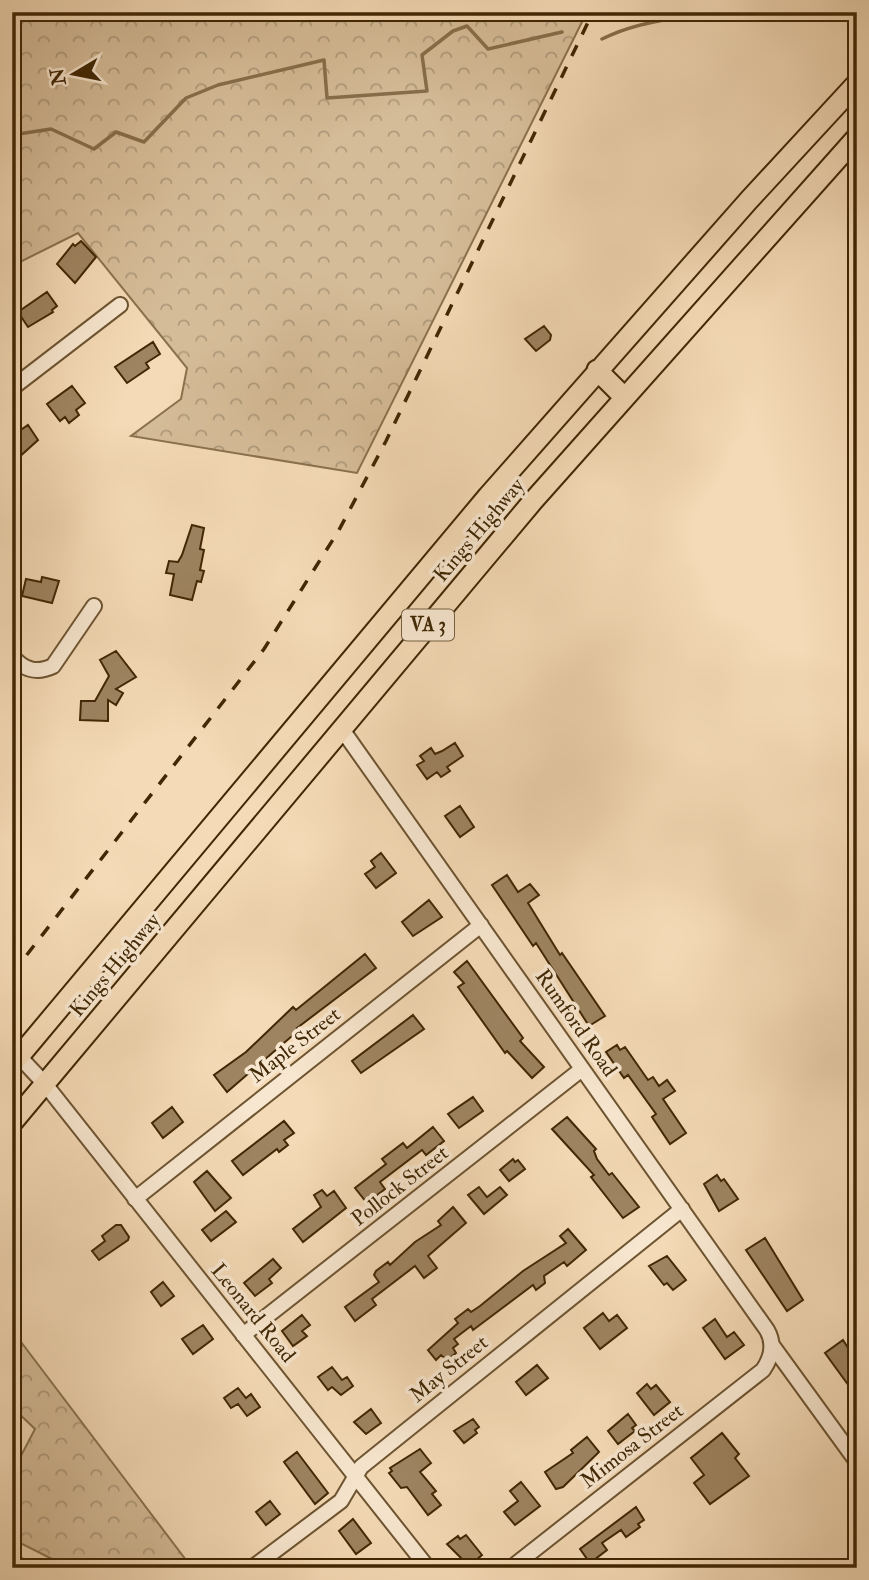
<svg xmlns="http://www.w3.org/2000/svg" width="869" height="1580" viewBox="0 0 869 1580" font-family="'IM FELL Double Pica',serif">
<defs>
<pattern id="forest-crowns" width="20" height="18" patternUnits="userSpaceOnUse" patternTransform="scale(1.75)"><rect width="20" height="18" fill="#d5bc98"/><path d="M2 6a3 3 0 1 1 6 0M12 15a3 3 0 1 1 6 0" fill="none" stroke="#ae997a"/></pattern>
</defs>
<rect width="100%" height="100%" fill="#f4dab6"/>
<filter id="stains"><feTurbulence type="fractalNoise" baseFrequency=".00286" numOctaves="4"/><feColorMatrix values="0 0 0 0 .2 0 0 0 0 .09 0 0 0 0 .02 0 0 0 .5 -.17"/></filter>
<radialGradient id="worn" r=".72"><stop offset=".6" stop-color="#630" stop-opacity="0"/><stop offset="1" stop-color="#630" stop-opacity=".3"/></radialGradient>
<path fill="url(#forest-crowns)" stroke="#8a724e" stroke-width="2" d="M12,12H587L357,473L131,436L181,399L187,368L78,233L12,266Z
M12,1330L192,1568H70L12,1539V1473L35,1429L12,1407Z"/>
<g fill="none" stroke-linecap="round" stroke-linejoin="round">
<path stroke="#876e4b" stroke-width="3.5" d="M602,39C664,8 744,16 812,16L823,12
M12,135L51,129L94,149L116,132L144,142L186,98L218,85L324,60L327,98L427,91L422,55L453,31L467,26L488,49L562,32"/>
</g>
<path fill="#9e8461" stroke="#402705" stroke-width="2" d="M81,241L96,257L75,283L57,264L73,244L75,246Z
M47,292L57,306L52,310L53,312L28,327L18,312Z
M544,326L551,335L550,340L536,351L525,339Z
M153,342L160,354L146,363L149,368L127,383L115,367Z
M72,386L85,403L76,410L79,415L69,423L65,417L60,421L47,404Z
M28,425L38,440L16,460L12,454V436Z
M192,525L204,528L200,549L204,550L200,570L204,571L201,582L197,581L192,600L170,595L174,574L166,573L169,561L178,562L182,555Z
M42,577L59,581L52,603L22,596L26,579L41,582Z
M116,651L136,677L116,689L123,693L116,705L108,700V721L80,720L81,701H95L109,676L100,660Z
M455,743L463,756L447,767L450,771L441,777L437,772L427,779L417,765L424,761L420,756L431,748L435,754L442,751Z
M460,806L474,827L460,837L445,816Z
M381,853L396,873L376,888L365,874L375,867L371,861Z
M507,875L518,892L530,884L539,895L528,903L560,955L562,953L605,1016L589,1026L536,943L533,946L492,885Z
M429,900L442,917L413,936L402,922Z
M365,954L376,968L297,1028L299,1030L227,1092L214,1075L246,1052L293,1007L296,1010Z
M467,961L523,1038L520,1041L544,1067L532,1078L507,1051L505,1053L458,987L464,983L454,972Z
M413,1015L424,1029L361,1073L352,1061Z
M617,1045L620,1050L625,1047L648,1080L653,1077L659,1086L667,1080L675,1091L663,1099L686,1133L670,1144L652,1117L656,1114L628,1075L624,1078L606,1052Z
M473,1097L483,1111L459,1128L448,1114Z
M172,1107L183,1122L163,1138L152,1123Z
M567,1117L596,1149L594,1151L597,1159L609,1175L612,1173L639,1207L623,1218L591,1177L594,1175L552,1129Z
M284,1121L294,1133L284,1140L288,1145L279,1152L277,1149L243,1175L232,1161Z
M433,1127L444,1141L426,1155L422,1150L380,1182L385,1189L367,1203L355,1188L386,1164L382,1159L403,1143L407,1148Z
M513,1159L515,1162L518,1160L525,1169L509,1181L500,1170Z
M207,1171L231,1198L215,1211L194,1182Z
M717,1175L721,1181L724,1179L738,1199L719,1211L704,1184Z
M479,1187L487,1197L500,1187L507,1195L484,1214L468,1195Z
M322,1190L327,1196L334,1191L346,1208L303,1242L293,1229L321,1207L314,1195Z
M453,1207L466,1223L428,1256L437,1268L424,1278L415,1266L372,1299L376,1305L355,1321L345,1307L379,1282L374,1275L376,1271L388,1262L390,1265L415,1242L441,1225L438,1221Z
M226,1211L236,1222L211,1241L202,1230Z
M116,1225H121L129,1237L128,1240L99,1260L92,1251L105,1241L102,1236Z
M568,1229L586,1250L567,1266L564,1262L544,1276L545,1283L536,1290L533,1285L473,1330L471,1326L454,1339L458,1344L453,1348L456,1353L447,1360L441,1355L436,1360L428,1350L458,1323L455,1319L468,1309L471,1312L480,1306L523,1271L566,1243L560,1236Z
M765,1238L803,1300L787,1311L746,1250Z
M667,1256L686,1280L673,1290L667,1283L664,1285L649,1266Z
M273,1259L281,1268L269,1279L272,1283L255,1296L244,1283Z
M163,1282L174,1296L161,1306L151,1292Z
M603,1313L609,1321L617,1315L627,1328L600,1349L584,1328Z
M302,1315L310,1325L302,1331L307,1336L293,1346L282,1331Z
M715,1319L727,1337L734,1332L744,1345L725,1359L703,1328Z
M203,1325L213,1339L193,1354L182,1339Z
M843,1340L857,1362V1397L825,1353Z
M537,1365L548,1378L526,1395L516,1382Z
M332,1367L342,1380L347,1377L353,1386L341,1395L332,1387L328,1390L318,1377Z
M647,1384L651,1389L656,1385L670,1402L654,1415L637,1393Z
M238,1388L246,1398L251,1394L260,1407L247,1416L238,1404L231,1408L224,1398Z
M371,1409L381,1423L366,1434L354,1422Z
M628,1414L636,1425L632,1428L635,1431L618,1444L608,1431Z
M473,1419L479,1427L475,1430L477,1433L464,1443L454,1431Z
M722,1433L739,1454L735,1458L749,1476L710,1504L694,1483L704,1475L691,1458Z
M587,1437L599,1452L563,1487L556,1489L545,1472L573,1453L571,1450Z
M420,1449L431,1463L420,1472L436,1491L432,1494L441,1505L428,1515L407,1487L401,1488L389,1473L392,1471L390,1468Z
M297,1452L328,1493L315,1504L284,1462Z
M521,1482L540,1506L515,1525L504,1512L518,1501L510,1491Z
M270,1501L280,1514L266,1525L256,1512Z
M636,1507L644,1520L638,1524L640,1527L626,1537L621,1530L602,1543L607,1550L590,1563L580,1549Z
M353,1519L371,1543L356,1554L339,1531Z
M466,1535L482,1555L469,1566L447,1544L458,1536L460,1539Z"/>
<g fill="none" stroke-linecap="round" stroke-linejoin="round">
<g stroke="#6d5431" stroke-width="18">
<path id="minor" d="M12,388L120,305
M12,656C24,670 36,674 53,666L94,606
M341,728L767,1330C775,1344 772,1357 763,1370L511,1568
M14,1051L45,1084L428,1568
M135,1199L481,925
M243,1335L582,1069
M772,1345L857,1462
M12,1562L23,1568
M252,1568L341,1501L361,1467L682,1209"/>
</g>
<g stroke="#402705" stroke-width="23">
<path id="highway" d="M597,370L624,397
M12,1065L488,496L749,200L857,83
M12,1123L533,501L857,137"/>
</g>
<use href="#minor" stroke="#f8e7d0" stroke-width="14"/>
<use href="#highway" stroke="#f4dab6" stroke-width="19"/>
<path stroke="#402705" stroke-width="3.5" stroke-dasharray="12 12" stroke-linecap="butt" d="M12,974L264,649L339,530L386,441L593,12"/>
</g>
<g text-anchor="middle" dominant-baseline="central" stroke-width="7" stroke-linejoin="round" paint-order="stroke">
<rect fill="#f8e7d0" stroke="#776142" stroke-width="2" x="402" y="609.5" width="52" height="31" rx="5"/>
<g font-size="19" font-weight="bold" fill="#402705">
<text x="428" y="625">VA 3</text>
</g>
<g font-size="21" fill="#402705" stroke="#f8e7d0">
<text transform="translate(479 530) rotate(-50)">Kings Highway</text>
<text transform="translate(115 965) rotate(-50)">Kings Highway</text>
<text transform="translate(576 1023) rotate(55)">Rumford Road</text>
<text transform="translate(295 1045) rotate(-38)">Maple Street</text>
<text transform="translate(400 1186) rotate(-38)">Pollock Street</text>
<text transform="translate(253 1313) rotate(51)">Leonard Road</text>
<text transform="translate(449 1369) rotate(-39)">May Street</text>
<text transform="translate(632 1446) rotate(-38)">Mimosa Street</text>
</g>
</g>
<rect width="869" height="1580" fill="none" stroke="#f4dab6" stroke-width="42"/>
<rect x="14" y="14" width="841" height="1552" fill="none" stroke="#402705" stroke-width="3.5"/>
<rect x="21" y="21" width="827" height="1538" fill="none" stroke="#402705" stroke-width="2"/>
<g transform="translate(74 74) rotate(260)" stroke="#f8e7d0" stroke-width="5" paint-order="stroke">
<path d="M0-5L12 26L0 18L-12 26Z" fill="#402705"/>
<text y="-10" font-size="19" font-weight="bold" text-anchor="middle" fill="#402705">N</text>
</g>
<rect width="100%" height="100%" filter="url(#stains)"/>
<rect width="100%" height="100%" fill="url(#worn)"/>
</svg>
